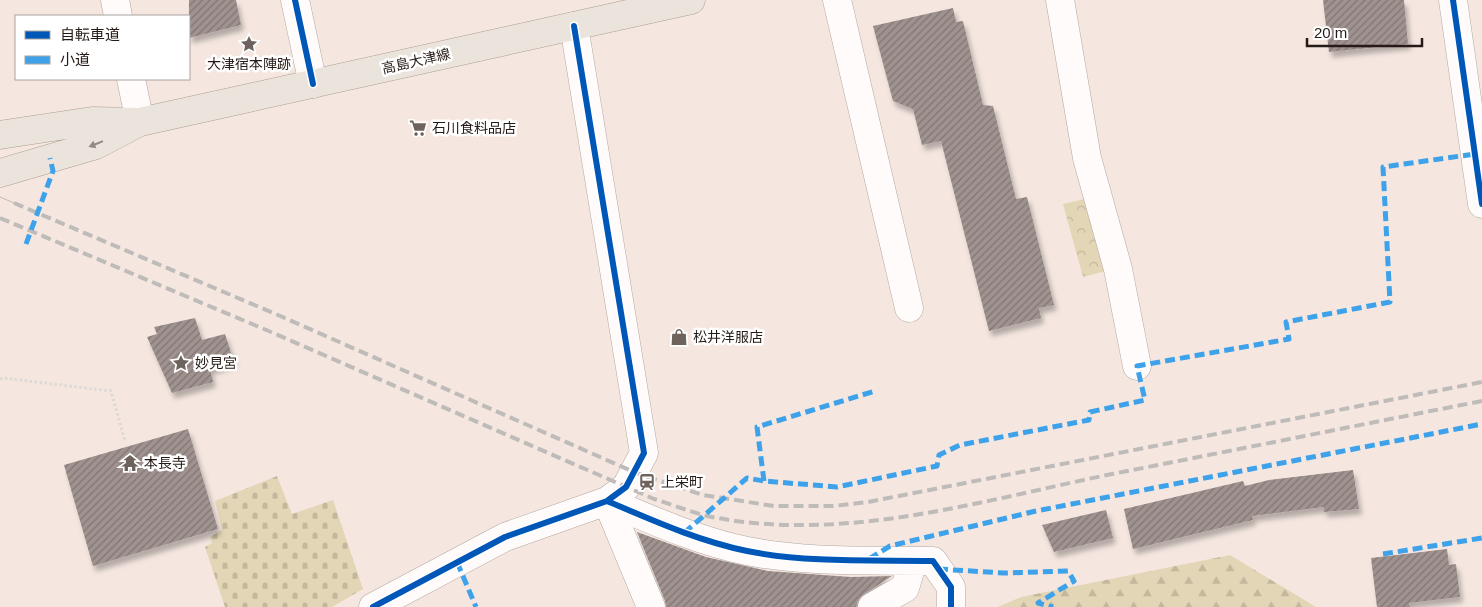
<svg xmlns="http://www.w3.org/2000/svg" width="1482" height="607" viewBox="0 0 1482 607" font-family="Arial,'Noto Sans JP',sans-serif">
<defs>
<pattern id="forest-firs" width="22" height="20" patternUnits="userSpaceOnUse" patternTransform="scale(1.25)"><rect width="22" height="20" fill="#e3d6b7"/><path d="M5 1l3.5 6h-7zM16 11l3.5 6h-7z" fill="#c3b79c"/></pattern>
<pattern id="cemetery-stones" width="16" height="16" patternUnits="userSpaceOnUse" patternTransform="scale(1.25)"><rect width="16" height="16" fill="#e3d6b7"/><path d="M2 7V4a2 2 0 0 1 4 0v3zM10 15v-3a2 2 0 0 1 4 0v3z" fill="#c3b79c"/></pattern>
<pattern id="park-crowns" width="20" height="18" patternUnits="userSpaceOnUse" patternTransform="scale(1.25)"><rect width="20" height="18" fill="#e3d6b7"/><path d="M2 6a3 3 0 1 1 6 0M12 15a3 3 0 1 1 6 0" fill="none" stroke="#c3b79c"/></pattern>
<pattern id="building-hatch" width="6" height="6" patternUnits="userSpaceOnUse" patternTransform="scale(1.25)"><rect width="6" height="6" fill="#9f928f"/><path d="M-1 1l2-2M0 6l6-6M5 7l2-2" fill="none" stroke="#817674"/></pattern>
<filter id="shadow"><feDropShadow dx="3" dy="5.5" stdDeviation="2.5" flood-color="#0004"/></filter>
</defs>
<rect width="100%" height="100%" fill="#f5e7e0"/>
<path fill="url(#forest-firs)" d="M1230,555L1316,607H998L1021,597Z"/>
<path fill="url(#cemetery-stones)" d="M277,476L292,514L333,500L363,589L332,607H225L205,547L212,543L210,537L222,530L215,501Z"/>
<path fill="url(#park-crowns)" d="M1093,197L1113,269L1083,277L1063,204Z"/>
<path fill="url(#building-hatch)" filter="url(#shadow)" d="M189,0H236L241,25L189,38Z
M1323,0H1404L1408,44L1329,52Z
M953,8L956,22L963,21L983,105L993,106L1016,199L1027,197L1054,305L1039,308L1041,318L989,331L941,141L922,145L913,109L893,101L873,26Z
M195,318L202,340L225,334L234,362L210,369L213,382L172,393L147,337L157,334L154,327Z
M188,429L218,529L93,566L64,465Z
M1353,470L1359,509L1324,512V507L1252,516L1253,520L1133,549L1124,509L1243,481L1245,486L1269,480Z
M1106,510L1113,538L1054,552L1042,525Z
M637,532L706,557L768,571L851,577L892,576L864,594L858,600L856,607H666L665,601Z
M1447,549L1449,565L1456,564L1460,597L1409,603L1410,607H1377L1371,558Z"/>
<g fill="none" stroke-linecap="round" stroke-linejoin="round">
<g stroke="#b3a8a2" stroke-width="29">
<path id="minor" d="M115,0L118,16
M295,0L313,84
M837,0L909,308
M1060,0L1087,158L1118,269L1137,366
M1453,0L1482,204
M131,79L140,122
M607,501C652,520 698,541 747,551C807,563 871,560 933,561L951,587V607
M607,501L651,607
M373,607L505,537L607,501L626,487L644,453L574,26
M872,607L905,588L913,561"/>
</g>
<g stroke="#ae9e8f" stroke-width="29">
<path id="major" d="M0,135L92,121L140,122L691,0
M0,173L96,145L138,123"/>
</g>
<path stroke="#ddd9d7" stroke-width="3" stroke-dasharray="2.5 2.5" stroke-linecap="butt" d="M0,379L3,378L111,391L125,441"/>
<use href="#minor" stroke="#fefbfa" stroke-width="28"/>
<use href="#major" stroke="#ebe4dc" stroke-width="28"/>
<path stroke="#bebbb9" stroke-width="1" d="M0,197L14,203"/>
<path stroke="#bebbb9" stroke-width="4" stroke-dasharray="10 5" stroke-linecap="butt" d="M14,203L278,315L634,472L663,482L703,495L774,506H833L868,502L1482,382
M0,218L271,332L654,499C670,504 691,512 707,516C843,544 979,501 1112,474C1235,450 1359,425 1482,401"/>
<path stroke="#3ea2ea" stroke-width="5" stroke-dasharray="10 5" stroke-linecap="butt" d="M26,244L53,171L50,158
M764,481L757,427L875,391
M684,533L747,478L764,481L837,487L937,466L939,455L960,445L1089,420L1090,412L1145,400L1137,366L1289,339L1286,322L1390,302L1383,167L1475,154
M1383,554L1482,538
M869,559L890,546L1036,511L1482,424
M457,562L476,607
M938,569L1004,573L1068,571L1074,581L1038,603L1053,607"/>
<g stroke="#fff" stroke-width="9">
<path id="cycleway" d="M295,0L313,84
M1453,0L1482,204
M607,501C652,520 698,541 747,551C807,563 871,560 933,561L951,587V607
M373,607L505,537L607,501L626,487L644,453L574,26"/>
</g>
<use href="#cycleway" stroke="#0057b8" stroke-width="6"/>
</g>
<defs><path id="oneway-solid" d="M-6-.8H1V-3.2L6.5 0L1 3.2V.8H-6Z" transform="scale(1.25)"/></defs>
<use fill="#928982" href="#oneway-solid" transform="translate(96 144) rotate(158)"/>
<defs>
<g id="sight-bare" transform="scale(1.35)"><path d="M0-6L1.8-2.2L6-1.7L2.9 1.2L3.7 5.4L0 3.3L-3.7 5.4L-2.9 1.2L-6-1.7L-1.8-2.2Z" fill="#6e625c" stroke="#fff" stroke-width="2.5" paint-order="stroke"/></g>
<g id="supermarket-bare" transform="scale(1.35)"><path d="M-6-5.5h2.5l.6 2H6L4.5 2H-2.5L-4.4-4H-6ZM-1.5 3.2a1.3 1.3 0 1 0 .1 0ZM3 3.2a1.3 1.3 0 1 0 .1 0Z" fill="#6e625c" stroke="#fff" stroke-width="2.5" paint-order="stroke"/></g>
<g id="shop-bare" transform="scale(1.35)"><path d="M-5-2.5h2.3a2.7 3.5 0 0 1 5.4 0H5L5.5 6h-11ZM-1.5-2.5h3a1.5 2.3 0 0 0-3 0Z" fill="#6e625c" stroke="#fff" stroke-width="2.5" paint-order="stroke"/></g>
<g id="temple-bare" transform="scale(1.35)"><path d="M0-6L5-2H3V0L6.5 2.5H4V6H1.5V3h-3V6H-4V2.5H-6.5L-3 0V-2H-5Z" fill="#6e625c" stroke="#fff" stroke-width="2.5" paint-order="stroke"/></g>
<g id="station-bare" transform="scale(1.35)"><path d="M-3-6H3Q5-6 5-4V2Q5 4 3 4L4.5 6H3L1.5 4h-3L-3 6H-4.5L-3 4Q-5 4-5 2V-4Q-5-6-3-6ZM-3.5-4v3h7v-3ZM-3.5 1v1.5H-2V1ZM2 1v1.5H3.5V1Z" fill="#6e625c" stroke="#fff" stroke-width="2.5" paint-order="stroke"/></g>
</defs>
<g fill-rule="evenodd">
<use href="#sight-bare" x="249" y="44"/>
<use href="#supermarket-bare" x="418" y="128"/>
<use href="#shop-bare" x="679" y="337"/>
<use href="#sight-bare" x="181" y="363"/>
<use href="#temple-bare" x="130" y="463"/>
<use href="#station-bare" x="647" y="482"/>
</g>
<g text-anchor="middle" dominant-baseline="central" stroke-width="5" stroke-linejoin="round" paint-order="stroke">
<g font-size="14" fill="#251a15" stroke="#fff">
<text transform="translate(416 61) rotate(-13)">高島大津線</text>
</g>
<g font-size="14" fill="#251a15" stroke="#fff" text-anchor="start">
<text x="249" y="64" text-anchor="middle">大津宿本陣跡</text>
<text x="432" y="128">石川食料品店</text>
<text x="693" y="337">松井洋服店</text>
<text x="195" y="363">妙見宮</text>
<text x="144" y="463">本長寺</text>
<text x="661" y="482">上栄町</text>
</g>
</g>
<rect x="15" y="15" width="175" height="65" fill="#ffffff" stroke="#a8a3a1"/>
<rect x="25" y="31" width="25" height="8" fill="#0057b8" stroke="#a8a3a1"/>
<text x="60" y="40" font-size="15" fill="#251a15">自転車道</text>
<rect x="25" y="56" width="25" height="8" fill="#3ea2ea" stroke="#a8a3a1"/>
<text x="60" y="65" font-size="15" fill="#251a15">小道</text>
<path d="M1307 38v8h115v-8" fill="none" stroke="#251a15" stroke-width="2.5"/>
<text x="1314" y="38" font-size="15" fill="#251a15" stroke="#ffffff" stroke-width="4" paint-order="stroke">20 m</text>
</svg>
